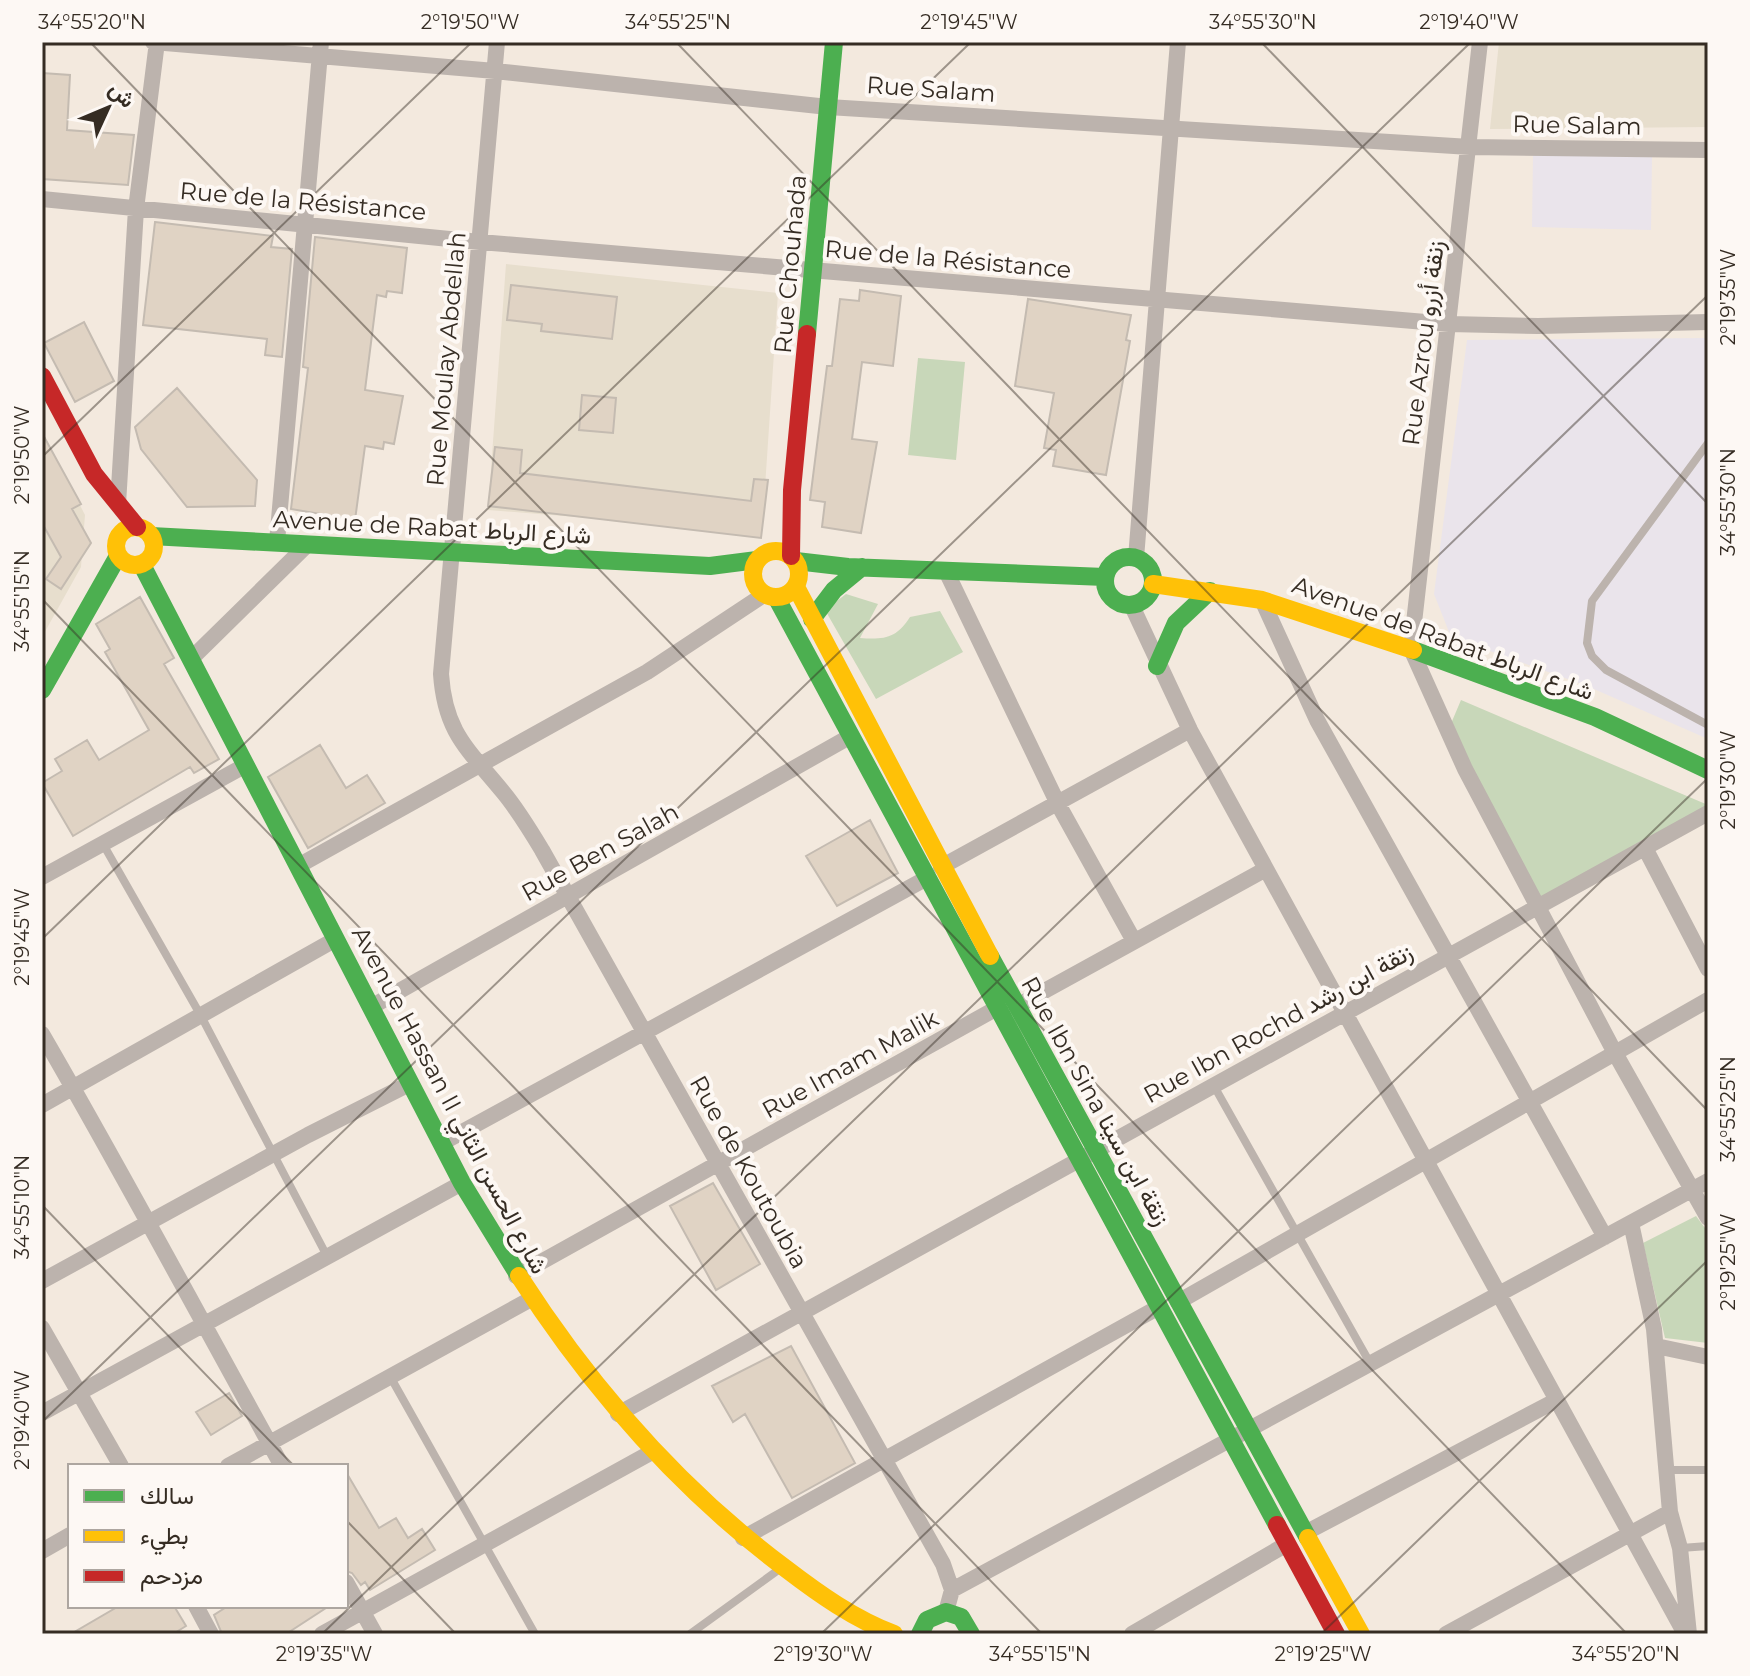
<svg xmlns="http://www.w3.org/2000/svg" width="1750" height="1676" viewBox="0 0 1750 1676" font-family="Montserrat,Vazirmatn,sans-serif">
<rect width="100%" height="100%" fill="#f3e9de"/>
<path fill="#e7decd" d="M1499,42H1708V127L1490,129Z
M506,264L778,293L762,532L488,510Z
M42,431L85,515L81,567L42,637Z"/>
<path fill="#eae4eb" d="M1533,154L1652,157L1651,230L1532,227Z
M1708,338V739L1587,686L1451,637L1434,594L1467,340Z"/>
<path fill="#c8d7b9" d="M918,358L965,362L956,460L908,455Z
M846,594L878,604L860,638C884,640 897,638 910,617L940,611L963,652L876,699L825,610Z
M1461,700L1708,805V816L1539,907L1447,733Z
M1696,1216L1708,1232V1343L1665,1338L1643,1243Z"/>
<path fill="#e0d3c4" stroke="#c4bbb1" stroke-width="2" d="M42,73L70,75L67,130L134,135L128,185L42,179Z
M155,222L273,236L271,247L292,249L282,357L265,355L267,339L143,325Z
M315,237L407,248L402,293L387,291L386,297L377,295L365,390L403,396L394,444L384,442L383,449L365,446L355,520L291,509L308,368L303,367Z
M511,285L617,297L612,339L541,331L542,324L507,320Z
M860,290L901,296L893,366L862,362L852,439L877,442L861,533L822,527L825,502L810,500L827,366H832L840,299L859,301Z
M1028,299L1131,315L1126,340L1130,341L1106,475L1053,466L1056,450L1044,448L1054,393L1015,386Z
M84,322L114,381L75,402L44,343Z
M177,388L257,480L255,506L187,507L141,449L135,427Z
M582,395L616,398L613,433L579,430Z
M42,433L81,504L72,509L91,543L61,589L46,579L61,557L42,523Z
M495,447L522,450L520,473L751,501L754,479L768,480L761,538L488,506Z
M140,597L174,658L164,664L219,759L194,773L190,767L73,836L42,783L62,771L55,759L87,740L99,760L149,730L105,652L110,649L96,624Z
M320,745L346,788L367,775L385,803L308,848L268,777Z
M870,820L898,873L837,906L806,856Z
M713,1183L760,1264L716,1290L670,1206Z
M791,1346L855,1463L792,1498L745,1414L733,1422L712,1386Z
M229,1393L242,1416L211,1435L196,1412Z
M346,1472L379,1528L396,1518L408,1538L422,1529L435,1550L370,1590L365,1582L361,1585L352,1573L346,1571Z
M119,1606H174L186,1626L173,1634H71Z
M228,1606H329L286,1634H222L214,1615Z"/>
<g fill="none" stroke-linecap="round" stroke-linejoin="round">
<path stroke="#bcb3ad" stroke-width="8" d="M1708,443L1592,601L1587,643L1592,656L1606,670L1708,725
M103,844L201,1016L328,1258
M1214,1086L1370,1363
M391,1378L535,1634
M1668,1470H1708
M1681,1548L1708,1546
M690,1634L781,1568"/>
<path stroke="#bcb3ad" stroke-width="16" d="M153,42L495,71L828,107L1470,147L1708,150
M497,42L441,674C445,733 468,749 503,792C518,810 530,830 542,850L943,1564L952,1590L946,1612
M1480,42L1411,649L1465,769L1615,1053L1708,1218
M42,199L480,242L1449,324L1538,326L1708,322
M118,504L136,209L157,42
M277,542L321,42
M1136,558L1178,42
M946,571L1058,804L1134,941
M1262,600L1317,720L1605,1237
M1131,604L1190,730L1685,1634
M191,659L308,544
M1645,848L1708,969
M298,866L647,672L765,594
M941,867L1190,730
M42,877L246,765
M1017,1006L1266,869
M371,1007L851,736
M42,1034C125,1177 202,1322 282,1466
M42,1105L336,939
M442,1143L927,878
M1631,1223L1654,1329L1670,1512L1680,1548L1689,1634
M516,1276L997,1008
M42,1281L308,1135L411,1083
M1178,1302L1708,1000
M42,1328L121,1466
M1656,1346L1708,1357
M42,1413L462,1183
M618,1414L1708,813
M228,1466L531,1299
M1305,1533L1557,1400
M743,1538L1159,1307
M42,1551L70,1535
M346,1582L375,1634
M952,1590L1708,1181
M196,1606L211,1634
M322,1634L652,1452
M1132,1634L1287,1544
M1446,1634L1670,1512"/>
<path stroke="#4caf50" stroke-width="18" d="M807,334L834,42
M151,536L710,566L757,560
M1105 581a24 24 0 1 1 48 0a24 24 0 1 1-48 0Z
M796,561L848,567L1105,577
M142,565L462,1183L519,1276
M776,597L1277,1525
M812,619L834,590L862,567
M1413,650L1595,717L1708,770
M1157,666L1176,623L1210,591
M42,690L118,556
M990,956L1308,1538
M920,1634L927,1620L946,1612L961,1617L971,1634"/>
<path stroke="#ffc107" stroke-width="18" d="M116 546a19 19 0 1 1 38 0a19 19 0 1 1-38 0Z
M753 574a23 23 0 1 1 46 0a23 23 0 1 1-46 0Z
M1153,584L1262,600L1413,650
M796,587L990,956
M519,1276C591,1388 678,1488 785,1568C819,1594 854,1619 894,1634
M1308,1538L1361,1634"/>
<path stroke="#c62828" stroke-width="18" d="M42,376L94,474L137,527
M791,556L792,490L807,334
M1277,1525L1336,1634"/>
</g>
<path fill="none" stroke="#352c23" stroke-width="2" stroke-opacity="0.45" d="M90,42L1627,1634M676,42L1708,1111M1261,42L1708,504M42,457L472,42M42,599L1042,1634M42,939L971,42M42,1205L294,1466M42,1422L1471,42M346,1520L456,1634M322,1634L1708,295M821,1634L1708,778M1321,1634L1708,1260"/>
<g text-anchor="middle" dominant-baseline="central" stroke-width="8" stroke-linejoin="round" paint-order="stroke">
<g font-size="24" fill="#352c23" stroke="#fdf8f4">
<text transform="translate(931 89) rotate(4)">Rue Salam</text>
<text transform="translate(1577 125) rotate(1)">Rue Salam</text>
<text transform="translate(303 201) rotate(5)">Rue de la Résistance</text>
<text transform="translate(948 259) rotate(5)">Rue de la Résistance</text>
<text transform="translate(790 264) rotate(-85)">Rue Chouhada</text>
<text transform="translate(1423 343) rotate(-83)">Rue Azrou زنقة أزرو</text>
<text transform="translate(446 359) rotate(-85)">Rue Moulay Abdellah</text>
<text transform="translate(432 527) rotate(3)">Avenue de Rabat شارع الرباط</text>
<text transform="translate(1443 638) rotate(20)">Avenue de Rabat شارع الرباط</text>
<text transform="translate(600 852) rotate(-29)">Rue Ben Salah</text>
<text transform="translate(1278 1023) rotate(-29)">Rue Ibn Rochd زنقة ابن رشد</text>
<text transform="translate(850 1064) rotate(-29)">Rue Imam Malik</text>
<text transform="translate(450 1100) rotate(62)">Avenue Hassan II شارع الحسن الثاني</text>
<text transform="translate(1096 1101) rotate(61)">Rue Ibn Sina زنقة ابن سينا</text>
<text transform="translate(749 1172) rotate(61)">Rue de Koutoubia</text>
</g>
</g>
<rect width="1750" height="1676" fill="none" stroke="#fdf8f4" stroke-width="88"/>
<rect x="68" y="1464" width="280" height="144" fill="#fdf8f4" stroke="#ada6a0" stroke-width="2"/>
<rect x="84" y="1490" width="40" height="12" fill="#4caf50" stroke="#ada6a0" stroke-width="2"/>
<text x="140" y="1504" font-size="24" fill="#352c23">سالك</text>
<rect x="84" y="1530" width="40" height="12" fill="#ffc107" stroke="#ada6a0" stroke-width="2"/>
<text x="140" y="1544" font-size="24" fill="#352c23">بطيء</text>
<rect x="84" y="1570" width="40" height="12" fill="#c62828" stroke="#ada6a0" stroke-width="2"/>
<text x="140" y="1584" font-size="24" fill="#352c23">مزدحم</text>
<g transform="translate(108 108) rotate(46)" stroke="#fdf8f4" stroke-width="6" paint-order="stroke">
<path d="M0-6L14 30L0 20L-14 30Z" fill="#352c23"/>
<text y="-12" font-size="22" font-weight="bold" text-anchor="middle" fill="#352c23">ش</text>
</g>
<rect x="44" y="44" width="1662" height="1588" fill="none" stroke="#352c23" stroke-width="3"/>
<g font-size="20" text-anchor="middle" fill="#352c23">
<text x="92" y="29">34°55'20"N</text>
<text x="470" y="29">2°19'50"W</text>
<text x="678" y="29">34°55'25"N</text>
<text x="969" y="29">2°19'45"W</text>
<text x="1263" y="29">34°55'30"N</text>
<text x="1469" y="29">2°19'40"W</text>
<text transform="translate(1728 297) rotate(-90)" y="7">2°19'35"W</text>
<text transform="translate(22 455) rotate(-90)" y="7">2°19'50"W</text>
<text transform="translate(1728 502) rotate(-90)" y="7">34°55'30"N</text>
<text transform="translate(22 601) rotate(-90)" y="7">34°55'15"N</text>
<text transform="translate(1728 780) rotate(-90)" y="7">2°19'30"W</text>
<text transform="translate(22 937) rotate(-90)" y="7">2°19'45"W</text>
<text transform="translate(1728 1109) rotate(-90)" y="7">34°55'25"N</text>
<text transform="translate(22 1207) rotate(-90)" y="7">34°55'10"N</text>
<text transform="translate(1728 1262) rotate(-90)" y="7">2°19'25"W</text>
<text transform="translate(22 1420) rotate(-90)" y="7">2°19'40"W</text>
<text x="324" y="1661">2°19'35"W</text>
<text x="823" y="1661">2°19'30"W</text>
<text x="1040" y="1661">34°55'15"N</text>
<text x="1323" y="1661">2°19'25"W</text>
<text x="1626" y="1661">34°55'20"N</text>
</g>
</svg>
